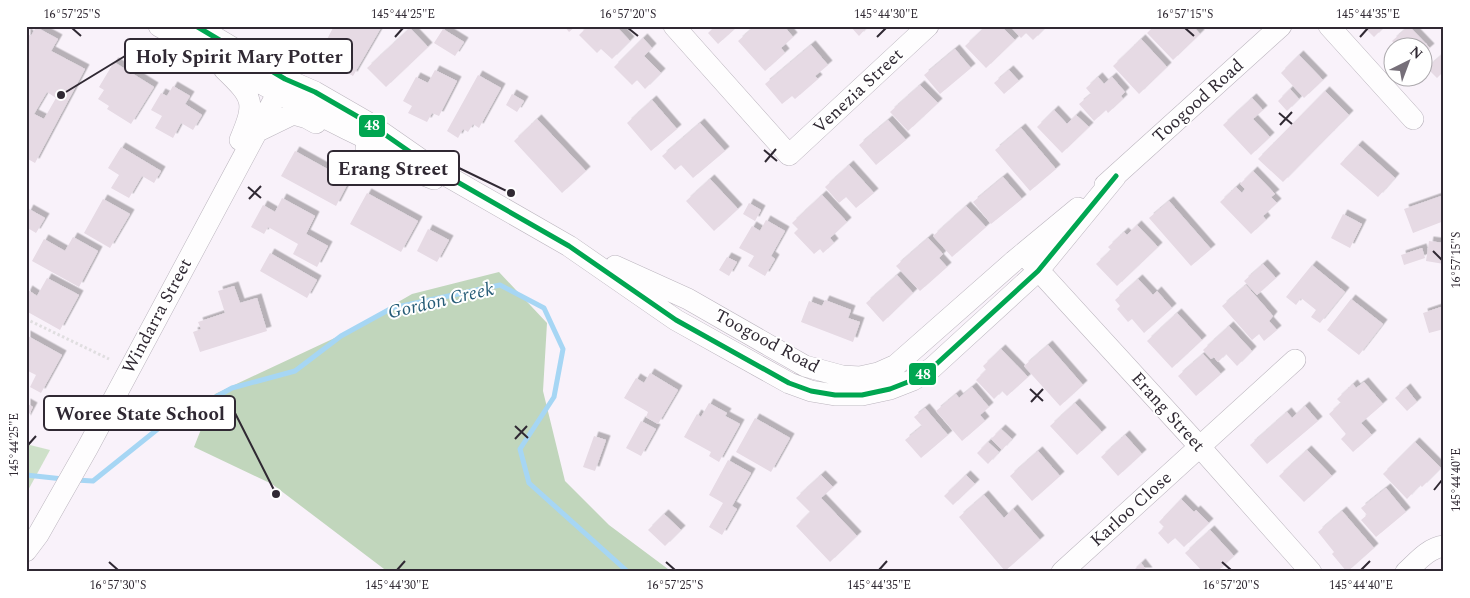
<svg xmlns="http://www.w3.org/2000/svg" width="1470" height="598" viewBox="0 0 1470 598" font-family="Spectral,serif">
<defs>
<filter id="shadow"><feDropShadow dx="4.5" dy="-4.5" stdDeviation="0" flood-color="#0004"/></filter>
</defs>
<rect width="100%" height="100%" fill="#f9f2fa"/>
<path fill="#cee0c9" d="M26,444L50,450L26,494Z"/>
<path fill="#c1d6bc" d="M499,272L547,323L543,391L565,481L609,525L672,572H388L272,484L194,447L215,394L341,335L412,294Z"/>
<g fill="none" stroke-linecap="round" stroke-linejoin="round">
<path stroke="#a6d6f4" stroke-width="5" d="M26,475L63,479
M76,480L93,481L159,428L232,388L295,371L341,336L392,308L500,285L544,308L563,349L554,397L520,449L529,483L628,572"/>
</g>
<path fill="#e6dae4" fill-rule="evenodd" filter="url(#shadow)" d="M334,26H382L353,76L341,69L351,51L341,46L337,52L324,45Z
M564,26H576L569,32Z
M588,26H616L630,41L612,59L601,49L597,53L579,35Z
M715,26H738L718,44L708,33Z
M755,26H784L793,37L781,48L785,53L765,71L738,41Z
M850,26H868L859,36Z
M986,26H1001L1015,40L986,68L965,46Z
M1010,26H1047L1033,40L1026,33L1021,38Z
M1154,26H1193L1200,34L1173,60L1147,33Z
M1363,26H1385L1374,37Z
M1409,26L1430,48L1422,55V48H1393L1396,45L1392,41Z
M36,27L58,39L51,51L85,69L35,163L26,158V33L31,36ZM47,92L56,98L44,119L34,114Z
M410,28L428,47L386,87L367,68Z
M443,29L464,42L455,56L434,43Z
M643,38L652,48L644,56L661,73L645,89L637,80L632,85L614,67Z
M1141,39L1167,67L1139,94L1113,66Z
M811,45L828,65L815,76L818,79L795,99L792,96L782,104L765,84Z
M955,49L971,68L940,94L924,75Z
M1444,53V71L1437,78L1427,68Z
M1299,55L1323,80L1304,98L1281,73Z
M114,62L154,87L131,124L107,109L109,106L98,99L104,90L99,87Z
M435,70L457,81L439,116L432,113L427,122L408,113L412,106L403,101L416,77L428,83Z
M1009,70L1019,81L1004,94L994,83Z
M478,75L501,88L479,128L473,124L468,132L463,129L458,138L447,131Z
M1098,77L1104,84L1112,77L1125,92L1121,96L1123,99L1108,113L1106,110L1094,121L1079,104L1091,94L1086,88Z
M920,85L938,103L908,131L890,112Z
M173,86L190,96L185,104L202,115L193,130L181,123L173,138L155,128L162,116L151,110L161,93L167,96Z
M1290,89L1299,99L1287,111L1278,101Z
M1325,91L1349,115L1283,182L1258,159Z
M512,94L524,101L517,112L506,105Z
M1252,98L1263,110L1253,119L1270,137L1251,155L1223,125Z
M652,100L677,129L651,151L627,123Z
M1054,110L1067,124L1076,115L1089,127L1062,153L1037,127Z
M537,119L586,171L562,193L514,141Z
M888,120L906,140L876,165L859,145Z
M700,123L725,151L693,178L681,165L675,170L662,156Z
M1021,128L1056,169L1030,191L995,150Z
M1358,145L1395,178L1378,197L1340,164Z
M121,147L161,171L154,183L142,176L129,198L111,188L119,175L108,168Z
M295,151L349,181L336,206L281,176Z
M849,165L874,193L856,208L846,197L839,203L825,187Z
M1253,171L1275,194L1271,197L1277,203L1263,216L1266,220L1251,234L1220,202L1236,187L1242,193L1245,189L1240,184Z
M1003,177L1022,199L991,224L973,202Z
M710,179L738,209L714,231L686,201Z
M367,193L418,221L401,252L350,224Z
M822,195L847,222L830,238L834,243L823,253L820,249L814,254L794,233L798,229L792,223Z
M1444,195V221L1413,233L1404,209Z
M282,198L315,216L306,234L328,246L317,267L293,254L298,244L268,227L264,234L251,227L263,205L275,212Z
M103,199L130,214L110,248L84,233Z
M1169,201L1211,249L1191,266L1149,218Z
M749,203L761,210L755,221L743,214Z
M966,206L986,227L952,257L933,236Z
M29,209L45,218L36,233L26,227V215Z
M1343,214L1362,224L1350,248L1331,238Z
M766,220L785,231L771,256L775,259L765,276L748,266L754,256L739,248L752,226L760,231Z
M1137,225L1158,247L1117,286L1096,264L1111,250L1108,247L1124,232L1127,235Z
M428,229L449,240L437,262L417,251Z
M73,237L98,251L79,287L32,261L44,239L65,251Z
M928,238L943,254L939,258L947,267L920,291L896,266Z
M1429,241L1444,243V264L1426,261Z
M1422,248L1425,258L1404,265L1401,255Z
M270,253L317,280L307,298L260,271Z
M727,257L737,262L729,276L719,270Z
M1263,264L1276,278L1257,295L1244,281Z
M1312,265L1345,292L1320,323L1311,317L1316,310L1301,298L1296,305L1286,297Z
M897,275L913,293L883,322L866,303Z
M47,278L79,295L60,330L26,311V294L28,290L37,296Z
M1138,279L1153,295L1157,291L1172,308L1144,333L1132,319L1128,322L1117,309L1120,306L1115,300Z
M1246,285L1273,316L1269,321L1277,330L1264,341L1259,334L1252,340L1222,306Z
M234,286L240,303L257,298L267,331L200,352L193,332L201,329L198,322L225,313L218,291Z
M1351,299L1383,324L1359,355L1327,330Z
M825,300L851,310L848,318L860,322L853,342L801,322L809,301L822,306Z
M1444,306V329L1429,333L1423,313Z
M1177,313L1202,340L1172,368L1147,341Z
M1229,326L1252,351L1237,366L1226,354L1218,362L1214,357L1211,359L1203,350Z
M26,335L62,355L41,393L30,387L36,375L26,370Z
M1048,345L1083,385L1060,406L1024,366Z
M1001,349L1028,377L1007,396L1002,391L994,399L976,380L986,370L983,366Z
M1203,354L1221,374L1196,396L1178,376Z
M650,373L678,390L658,424L646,417L648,412L624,398L636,378L644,383Z
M1364,382L1383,404L1361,423L1372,435L1353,452L1341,439L1346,434L1329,414L1341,403L1337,399L1353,384L1356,388Z
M972,387L989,407L980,415L985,421L962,441L936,411L956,394L959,398Z
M1406,388L1417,402L1407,411L1395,398Z
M26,403L33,407L26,420Z
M709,403L727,413L725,416L740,424L719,462L709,456L711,452L684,437L697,414L701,417Z
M1075,403L1102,432L1077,455L1050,426Z
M1305,406L1318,421L1267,464L1250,445L1287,412L1292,418Z
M925,408L948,435L921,458L905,440L922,426L914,417Z
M755,418L790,438L771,472L736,452Z
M641,421L656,429L641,456L626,448Z
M1001,429L1012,439L1002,450L991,439Z
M1125,435L1142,454L1118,476L1101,457Z
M594,436L606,440L595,471L583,467Z
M988,442L999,452L988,464L977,453Z
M1415,442L1441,468L1422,487L1420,485L1407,499L1383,474Z
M1307,450L1332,476L1304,502L1279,476Z
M1038,451L1060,476L1032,501L1010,476Z
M728,460L751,473L732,506L737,509L722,535L709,527L723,503L709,495Z
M821,475L833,487L821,498L857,536L830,562L796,526L810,512L796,498Z
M966,475L975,484L953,505L944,496Z
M1386,488L1406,512L1376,537L1361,520L1367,515L1361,508Z
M984,495L1004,518L1013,509L1040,540L1005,571L959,517Z
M1181,499L1194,512L1196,510L1209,523L1184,547L1175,538L1168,544L1158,533L1164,527L1159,522Z
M1342,511L1374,548L1347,572L1332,554L1334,552L1318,532Z
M664,514L681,530L665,546L648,530Z
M1210,530L1234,556L1217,572H1203L1185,553Z
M1141,563L1148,572H1132Z"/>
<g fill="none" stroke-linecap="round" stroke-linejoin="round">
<g stroke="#bbb5be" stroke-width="22">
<path id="minor" d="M159,26C235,68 309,113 387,148
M196,26L285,79L315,92L367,122L433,168L569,246L676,320L789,383L811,391L835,395H862L890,389L913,380L932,368L1038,271L1116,176
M674,26L789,155L928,26
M1329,26L1413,119
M224,69C254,98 256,102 240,140
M256,132L293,114L307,118L316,123
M366,148L394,163L434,179
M1105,185L1281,26
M1030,261L1200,447L1311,572
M615,266L688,299L805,366L842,376L860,377L878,373L896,365L1014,261L1078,208
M26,551L38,535L88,447L285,79
M1062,572L1295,360
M1406,572C1417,562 1428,548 1444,546"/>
</g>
<path stroke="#e0dee0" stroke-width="3" stroke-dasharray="2.5 2.5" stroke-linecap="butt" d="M26,319L109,359"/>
<use href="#minor" stroke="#fefdfe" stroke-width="21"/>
<g stroke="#fff" stroke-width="9">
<path id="bus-1" d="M196,26L285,79L315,92L367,122L433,168L569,246L676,320L789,383L811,391L835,395H862L890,389L913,380L932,368L1038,271L1116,176"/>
</g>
<use href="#bus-1" stroke="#00a651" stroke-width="5"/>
</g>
<path fill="none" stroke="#302933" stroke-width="2" d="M72,28L81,36M628,28L638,36M1185,28L1194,36M395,37L403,28M877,37L886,28M1360,37L1368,28M1279,113L1292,124M1280,125L1292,112M764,150L777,161M765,162L776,149M248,187L261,198M249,199L261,186M1433,251L1442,260M1030,389L1043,401M1031,402L1043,389M515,426L528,438M515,439L527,426M28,445L36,436M1434,490L1442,480M109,562L118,570M666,562L675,570M1222,562L1231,570M397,570L405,561M879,570L887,561M1361,570L1370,561"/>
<g text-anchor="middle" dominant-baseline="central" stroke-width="4" stroke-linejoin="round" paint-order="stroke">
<g font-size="18" fill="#302933" stroke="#fff">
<text transform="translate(858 91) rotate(-43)">Venezia Street</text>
<text transform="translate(1198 101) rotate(-42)">Toogood Road</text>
<text transform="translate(157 316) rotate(-62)">Windarra Street</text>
<text transform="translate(767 341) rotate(28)">Toogood Road</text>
<text transform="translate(1168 412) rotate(48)">Erang Street</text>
<text transform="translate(1131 509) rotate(-42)">Karloo Close</text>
</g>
<g font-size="19" font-style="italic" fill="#265c77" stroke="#fff">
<text transform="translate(441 301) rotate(-13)">Gordon Creek</text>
</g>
</g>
<path fill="none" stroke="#302933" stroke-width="2" d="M61 95L125 56M511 193L459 168M276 494L235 413"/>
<g fill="#302933" stroke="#fff" stroke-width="2">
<circle cx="61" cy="95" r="5"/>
<circle cx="511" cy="193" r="5"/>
<circle cx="276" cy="494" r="5"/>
</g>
<g fill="#fff" stroke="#302933" stroke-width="2">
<rect x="125" y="39" width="227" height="34" rx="5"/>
<rect x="328" y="151" width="131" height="34" rx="5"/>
<rect x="44" y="396" width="191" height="34" rx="5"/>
</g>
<g font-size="19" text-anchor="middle" font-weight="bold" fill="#302933">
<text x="239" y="63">Holy Spirit Mary Potter</text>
<text x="393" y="175">Erang Street</text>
<text x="140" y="420">Woree State School</text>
</g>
<g stroke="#fff" stroke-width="2">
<rect x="358" y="114" width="28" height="24" rx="5" fill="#00a651"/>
<rect x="908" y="362" width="29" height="24" rx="5" fill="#00a651"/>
</g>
<g font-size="14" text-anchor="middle" font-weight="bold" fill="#fff">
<text x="372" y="130">48</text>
<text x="923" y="379">48</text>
</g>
<rect width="1470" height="598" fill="none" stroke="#ffffff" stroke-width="55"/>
<g transform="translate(1408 62) rotate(42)"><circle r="24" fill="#ffffff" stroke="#aca9ad"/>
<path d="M0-4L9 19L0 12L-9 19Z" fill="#766f79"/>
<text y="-8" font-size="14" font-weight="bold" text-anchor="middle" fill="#302933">N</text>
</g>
<rect x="28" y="28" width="1414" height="542" fill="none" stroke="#302933" stroke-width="2"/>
<g font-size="12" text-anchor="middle" fill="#302933">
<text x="72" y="18">16°57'25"S</text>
<text x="403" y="18">145°44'25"E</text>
<text x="628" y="18">16°57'20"S</text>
<text x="886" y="18">145°44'30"E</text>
<text x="1185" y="18">16°57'15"S</text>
<text x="1368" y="18">145°44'35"E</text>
<text transform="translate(1456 260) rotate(-90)" y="4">16°57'15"S</text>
<text transform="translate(14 445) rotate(-90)" y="4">145°44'25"E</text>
<text transform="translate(1456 480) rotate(-90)" y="4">145°44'40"E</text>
<text x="118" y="589">16°57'30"S</text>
<text x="397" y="589">145°44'30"E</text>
<text x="675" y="589">16°57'25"S</text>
<text x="879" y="589">145°44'35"E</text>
<text x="1231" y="589">16°57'20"S</text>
<text x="1361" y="589">145°44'40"E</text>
</g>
</svg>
